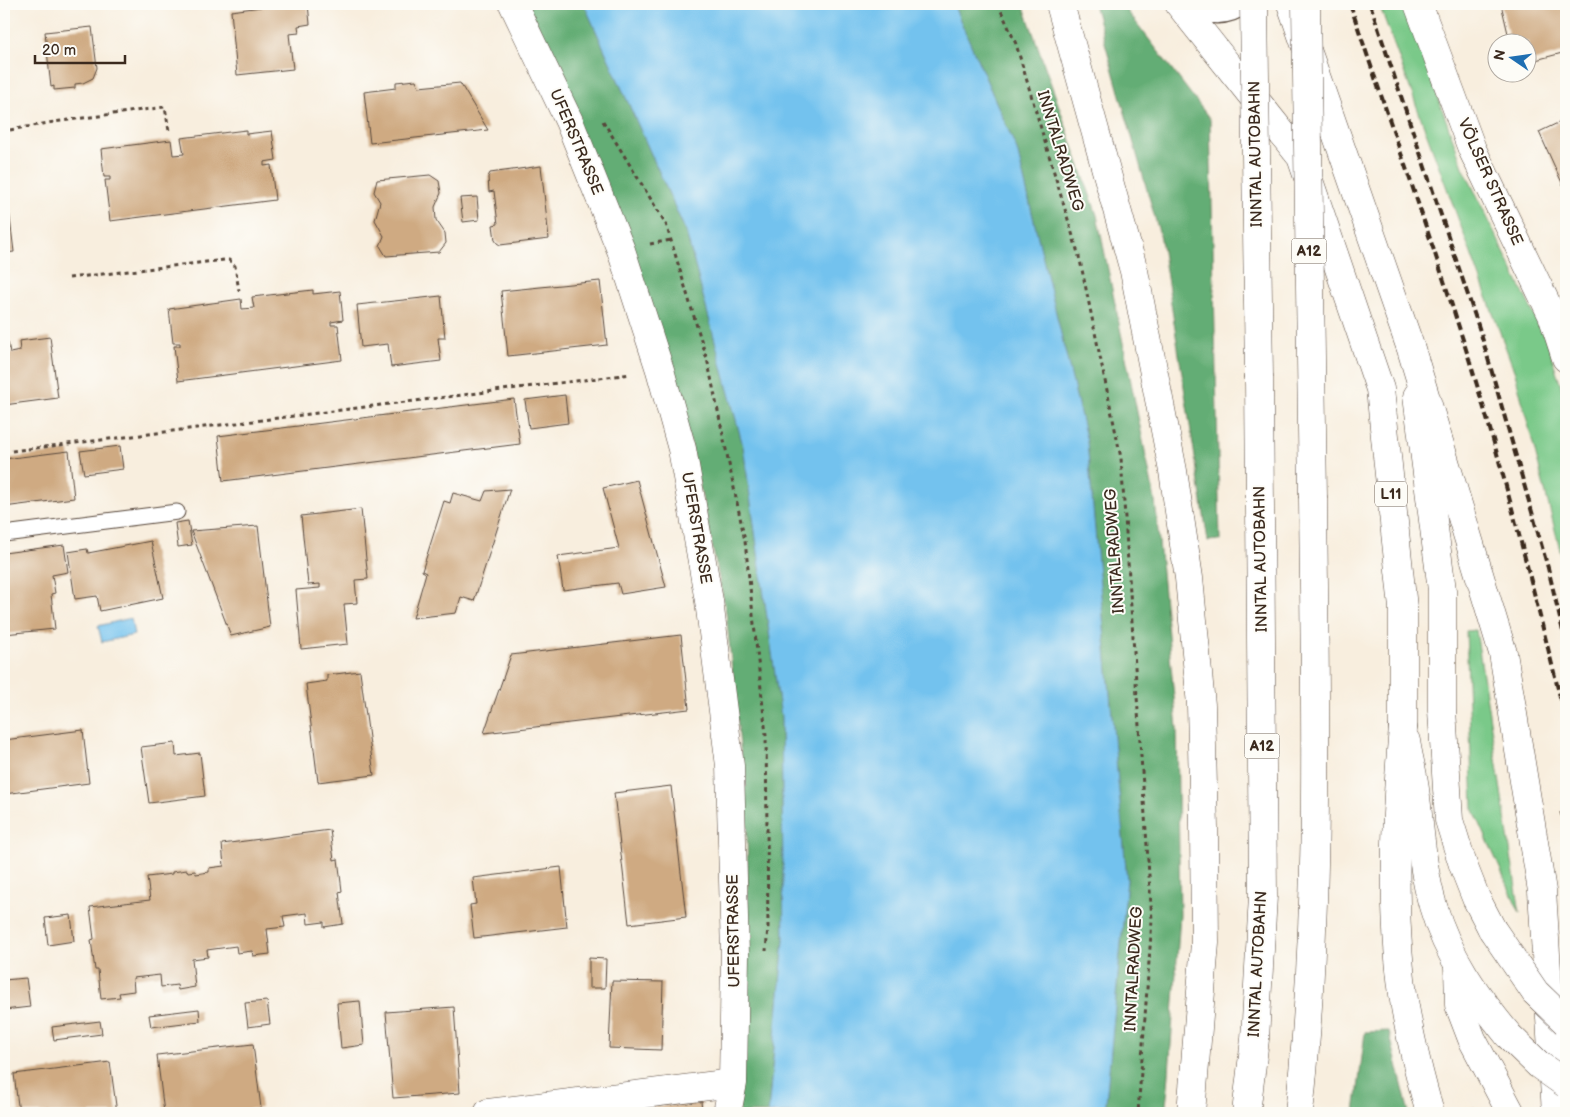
<svg xmlns="http://www.w3.org/2000/svg" width="1570" height="1117" viewBox="0 0 1570 1117" font-family="'Balsamiq Sans',sans-serif">
<rect width="100%" height="100%" fill="#fdfcf7"/>
<filter id="ink" filterUnits="userSpaceOnUse"><feTurbulence type="fractalNoise" baseFrequency=".02" numOctaves="2"/><feDisplacementMap in="SourceGraphic" scale="10" xChannelSelector="R" yChannelSelector="G"/><feConvolveMatrix kernelMatrix="1 2 1 2 8 2 1 2 1" color-interpolation-filters="sRGB"/></filter>
<filter id="wash" filterUnits="userSpaceOnUse"><feTurbulence type="fractalNoise" baseFrequency=".0096" numOctaves="4" result="noise"/><feDisplacementMap in="SourceGraphic" scale="20" xChannelSelector="R" yChannelSelector="G"/><feGaussianBlur stdDeviation="1.12" result="paint"/><feColorMatrix in="noise" values="0 0 0 0 0 0 0 0 0 0 0 0 0 0 0 0 0 1.4 0 .05"/><feComposite in="paint" operator="in"/></filter>
<g filter="url(#wash)">
<rect width="100%" height="100%" fill="#f8eede"/>
<path fill="#7ac989" stroke="#5a7a54" d="M1379,4H1404L1463,167L1548,344L1566,403V573L1515,373Z
M1476,630L1520,913L1473,808L1466,631Z"/>
<path fill="#63ad75" stroke="#4f6c4a" d="M526,4H584L686,232L743,446L781,717L784,940L768,1113H739L748,957L747,813L726,612L691,444Z
M953,4H1023L1097,215L1155,500L1177,728L1180,915L1168,1088L1165,1113H1105L1127,880L1087,442L1017,150Z
M1094,4H1122L1210,119L1220,540L1208,541L1161,239Z
M1389,1031L1409,1113H1355L1365,1032Z
M1475,1108L1478,1113H1453L1452,1111Z"/>
<path fill="#73c2ee" stroke="#577686" d="M584,4H953L1017,150L1087,442L1127,880L1105,1113H768L784,940L781,717L743,446L686,232Z
M131,618L134,635L102,642L98,626Z"/>
<g id="blocks">
<path fill="#cfaa82" d="M260,4H308L310,24L298,26L299,33L289,34L293,69L237,75L231,11L261,7Z
M1501,4H1566V52L1528,62V42H1510Z
M92,27L97,68L93,78L83,83L75,84V88L54,90V86L51,87L45,32Z
M416,80L419,87L460,83L488,130L370,143L364,92L396,88V82Z
M1566,119V183L1563,185L1539,132Z
M246,130V134L272,131L276,160L264,162V166L271,165L275,200L110,221L105,180H110V177H104L101,149L171,140L173,155L184,154L181,138Z
M541,166L549,239L500,245L497,243L495,240L493,225L498,224L494,191L489,192L488,177L490,173Z
M430,175L439,181L441,193L435,207L436,220L445,233L446,243L439,252L386,256L380,246L384,236L375,220L380,202L374,192L377,180Z
M477,197L479,220L463,222L460,198Z
M4,210H9L14,252L4,253Z
M600,281L607,345L508,356L501,291Z
M313,290V294L340,291L343,320L331,322V325H338L342,360L178,381L174,346H180V343H173L169,309L241,299L242,309L254,308L252,297Z
M441,296L445,338H438L441,361L391,367L388,344L361,347L357,305Z
M50,337L58,398L4,405V343L8,342L10,353L20,351L19,341Z
M565,395L568,423L529,428L525,400Z
M514,399L520,444L223,481L218,436Z
M120,446L123,469L84,474L80,451Z
M69,451L74,498L4,507V459Z
M637,480L666,587L621,594L618,583L563,590L558,556L619,548L603,488Z
M510,489L474,601L461,597L456,613L413,618L426,573L422,571L444,501L450,503L453,493L482,501L486,491Z
M361,509L368,579L355,580L357,603L344,604L348,644L301,649L296,590L320,588V584L308,585L301,516Z
M188,521L192,545L178,547L175,523Z
M258,526L270,627L231,636L191,531Z
M151,541L163,598L100,611L97,596L75,599L68,552L87,549L88,553Z
M64,545L68,572L52,575L55,593L51,594L55,629L4,634V553Z
M681,635L689,709L484,733L511,655Z
M360,671L374,775L318,782L306,684L327,681V675Z
M83,730L89,783L4,794V740Z
M175,743L176,756L200,753L205,796L149,803L141,747Z
M671,786L686,917L629,924L614,793Z
M330,830L334,860L338,859L342,891L339,892L343,924L324,927V922L308,924L307,913L283,916L285,927L267,929L270,954L253,956L252,951L237,953L236,946L207,950L208,957L192,959L195,987L178,990L177,985L161,987L160,975L133,978L134,991L119,993L120,997L101,999L98,970H95L91,940L94,939L90,907L150,900L147,877L172,874V872L187,870L188,872L195,871L196,874L209,872V868L224,866L222,844Z
M561,867L567,927L474,938L470,905L476,904L473,878Z
M71,915L74,941L48,945L45,918Z
M589,958L606,959L605,988H589Z
M26,978L30,1007L4,1010V980Z
M612,981L663,982L661,1050L609,1048Z
M267,1001L270,1024L248,1027L245,1003Z
M360,1001L364,1045L341,1048L337,1003Z
M454,1007L460,1093L393,1098L386,1012Z
M199,1009L200,1021L151,1027L149,1015Z
M100,1021L102,1034L54,1040L52,1027Z
M4,1037L7,1056H4Z
M253,1044L261,1108L216,1113H164L157,1055Z
M110,1062L117,1113H19L14,1074Z
M701,1101L702,1113H637V1109Z"/>
</g>
</g>
<g filter="url(#ink)">
<use href="#blocks" fill-opacity="0" stroke="#57473b" stroke-width="1"/>
<g fill="none" stroke-linecap="round" stroke-linejoin="round">
<g stroke="#57473b" stroke-width="17">
<path id="service" d="M1186,7C1208,19 1228,20 1248,4
M4,534L177,512"/>
</g>
<g stroke="#57473b" stroke-width="29">
<path id="minor" d="M513,4L569,121L621,250L660,370L682,449L709,601L730,766L735,955L733,1083L727,1113
M1418,4L1472,149L1552,315L1566,358
M1458,966L1459,1005L1472,1039L1511,1113
M488,1113L733,1083"/>
</g>
<g stroke="#57473b" stroke-width="29">
<path id="secondary" d="M1417,396L1442,590V710L1449,820L1463,865L1476,898L1492,929
M1406,741C1408,755 1412,769 1414,782C1420,823 1421,865 1433,906C1447,955 1477,997 1509,1036"/>
</g>
<g stroke="#57473b" stroke-width="29">
<path id="primary" d="M1179,4L1301,157L1380,389L1403,608V728
M1291,4L1411,349L1503,653L1542,891L1556,1113"/>
</g>
<g stroke="#57473b" stroke-width="29">
<path id="motorway" d="M1060,4L1134,271L1173,471L1189,578L1201,705L1204,828L1205,943L1191,1113
M1403,728C1395,814 1391,908 1403,994C1409,1035 1419,1074 1430,1113
M1246,1113L1255,1039L1263,896L1259,378
M1299,1113C1321,909 1315,703 1313,498"/>
</g>
<path stroke="#57473b" stroke-width="3" stroke-dasharray="4 4" stroke-linecap="butt" d="M998,4L1016,44L1080,260L1121,458L1152,920L1138,1113
M603,121L666,224L708,363L745,541L766,735L768,927L766,951
M10,130L54,122L165,107L169,131
M650,244L671,240
M69,278L224,260H229L235,266L239,291
M4,452L631,374
M1561,812L1566,836"/>
<use href="#service" stroke="#fff" stroke-width="15"/>
<use href="#minor" stroke="#fff" stroke-width="28"/>
<use href="#secondary" stroke="#fff" stroke-width="28"/>
<use href="#primary" stroke="#fff" stroke-width="28"/>
<use href="#motorway" stroke="#fff" stroke-width="28"/>
<path stroke="#3b2a1e" stroke-width="4" stroke-dasharray="8 4" stroke-linecap="butt" d="M1350,4C1399,150 1452,295 1494,443C1520,535 1543,628 1566,721
M1370,4L1481,334L1548,568L1566,644"/>
<g stroke="#57473b" stroke-width="29" stroke-linecap="butt">
<path id="secondary-bridge" d="M1492,929L1535,992L1566,1022
M1509,1036L1539,1065L1566,1084"/>
</g>
<g stroke="#57473b" stroke-width="29" stroke-linecap="butt">
<path id="motorway-bridge" d="M1254,4L1259,378
M1306,4L1313,498"/>
</g>
<use href="#secondary-bridge" stroke="#fff" stroke-width="28"/>
<use href="#motorway-bridge" stroke="#fff" stroke-width="28"/>
</g>
</g>
<g text-anchor="middle" dominant-baseline="central" stroke-width="4" stroke-linejoin="round" paint-order="stroke">
<g fill="#fdfcf7" stroke="#75695f" stroke-width="1">
<rect x="1291.5" y="238.5" width="35" height="25" rx="4"/>
<rect x="1375" y="481.5" width="32" height="25" rx="4"/>
<rect x="1244.5" y="733.5" width="35" height="25" rx="4"/>
</g>
<g font-size="15" font-weight="bold" fill="#3b2a1e">
<text x="1309" y="251">A12</text>
<text x="1391" y="494">L11</text>
<text x="1262" y="746">A12</text>
</g>
<g font-size="16" fill="#3b2a1e" stroke="#fdfcf7">
<text transform="translate(576 142) rotate(67)">UFERSTRASSE</text>
<text transform="translate(1060 151) rotate(73)">INNTALRADWEG</text>
<text transform="translate(1256 154) rotate(-91)">INNTAL AUTOBAHN</text>
<text transform="translate(1490 182) rotate(66)">VÖLSER STRASSE</text>
<text transform="translate(696 528) rotate(80)">UFERSTRASSE</text>
<text transform="translate(1115 551) rotate(-94)">INNTALRADWEG</text>
<text transform="translate(1261 559) rotate(-91)">INNTAL AUTOBAHN</text>
<text transform="translate(734 931) rotate(-91)">UFERSTRASSE</text>
<text transform="translate(1258 964) rotate(-87)">INNTAL AUTOBAHN</text>
<text transform="translate(1134 969) rotate(-87)">INNTALRADWEG</text>
</g>
</g>
<rect width="1570" height="1117" fill="none" stroke="#fdfcf7" stroke-width="20"/>
<g transform="translate(1512 58) rotate(283)"><circle r="24" fill="#fdfcf7" stroke="#afa8a0"/>
<path d="M0-4L9 19L0 12L-9 19Z" fill="#1f6fb2"/>
<text y="-8" font-size="14" font-weight="bold" text-anchor="middle" fill="#3b2a1e">N</text>
</g>
<path d="M35 55v8h90v-8" fill="none" stroke="#3b2a1e" stroke-width="2.5"/>
<text x="42" y="55" font-size="15" fill="#3b2a1e" stroke="#fdfcf7" stroke-width="4" paint-order="stroke">20 m</text>
</svg>
